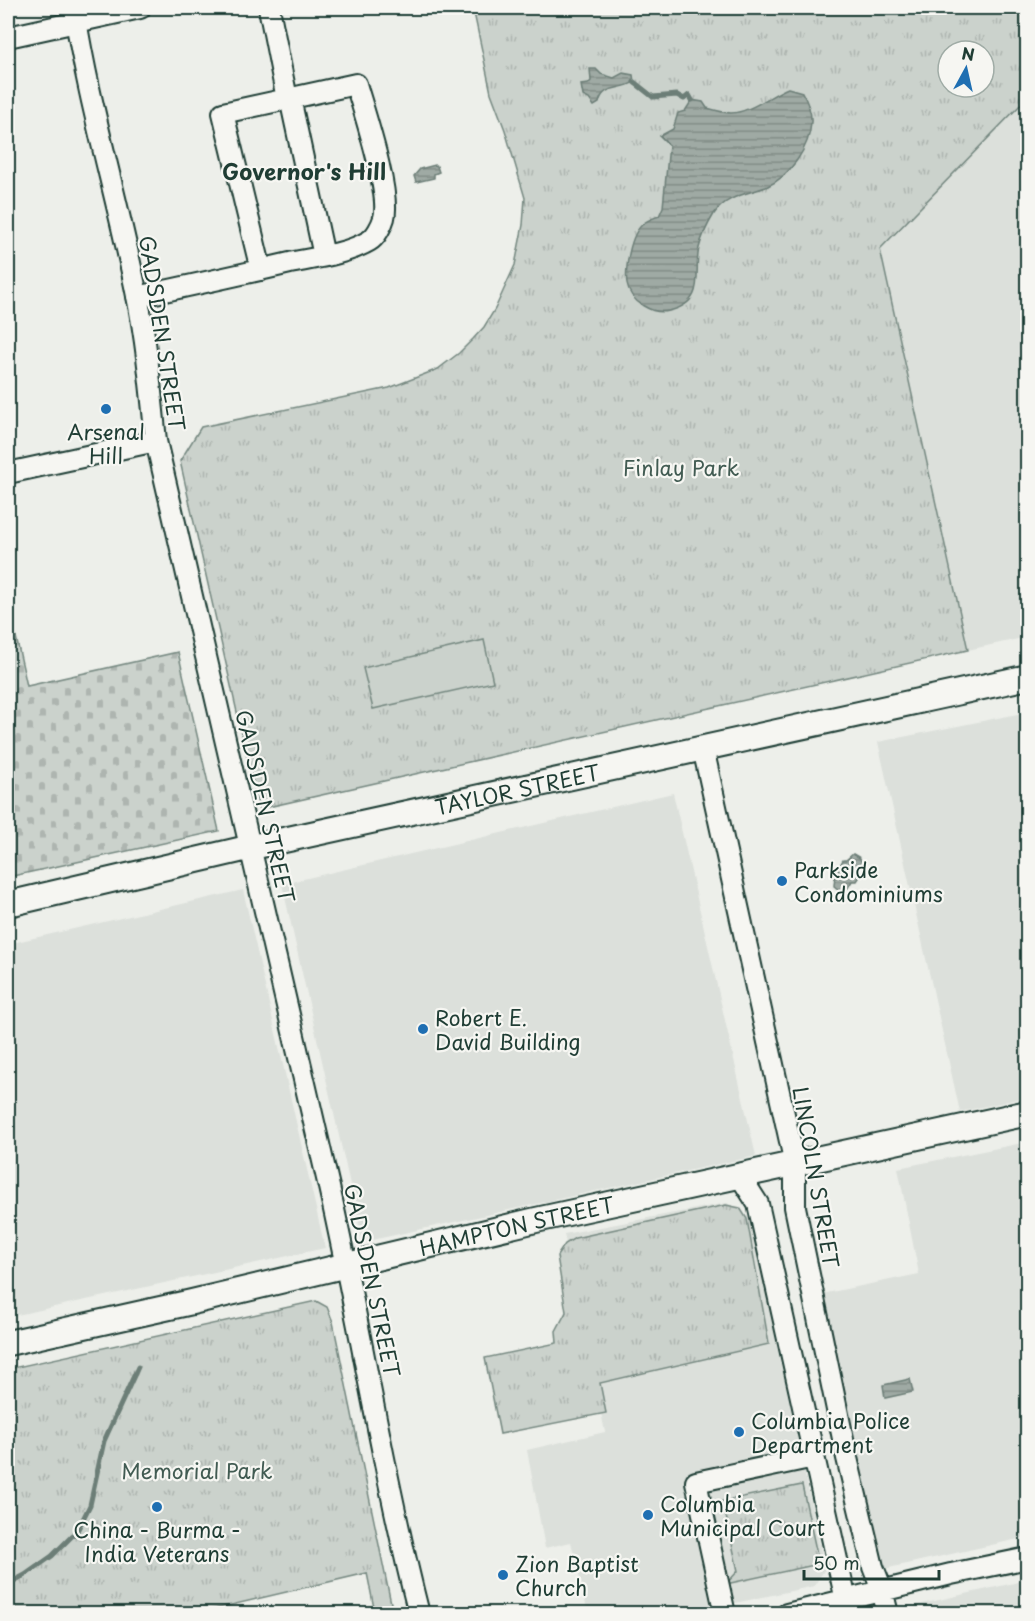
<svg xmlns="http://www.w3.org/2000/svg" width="1035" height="1621" viewBox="0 0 1035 1621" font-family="'Playpen Sans',sans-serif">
<defs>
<pattern id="grass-tufts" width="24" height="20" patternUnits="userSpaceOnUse" patternTransform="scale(1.5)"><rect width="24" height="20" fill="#cbd2cc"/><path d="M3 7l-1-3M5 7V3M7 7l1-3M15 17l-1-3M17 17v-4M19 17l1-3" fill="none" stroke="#aeb5b0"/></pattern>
<pattern id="cemetery-stones" width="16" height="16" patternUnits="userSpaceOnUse" patternTransform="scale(1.5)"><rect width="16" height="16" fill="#cbd2cc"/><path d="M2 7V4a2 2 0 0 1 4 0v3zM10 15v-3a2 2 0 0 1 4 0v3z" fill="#aeb5b0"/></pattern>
<pattern id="water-rules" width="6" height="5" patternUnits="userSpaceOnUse" patternTransform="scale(1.5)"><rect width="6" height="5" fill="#9faaa4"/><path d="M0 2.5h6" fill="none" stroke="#818c86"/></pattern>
</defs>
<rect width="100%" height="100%" fill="#edefea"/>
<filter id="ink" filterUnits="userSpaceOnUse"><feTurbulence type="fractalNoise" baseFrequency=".0167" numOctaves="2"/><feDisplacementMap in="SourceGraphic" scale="12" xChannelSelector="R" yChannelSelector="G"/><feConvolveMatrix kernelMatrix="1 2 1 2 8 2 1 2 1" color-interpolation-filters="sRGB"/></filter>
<g filter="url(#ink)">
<path fill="#dce0db" d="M1027,98V637L968,650L880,249Z
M1027,712V1097L960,1112L878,742Z
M673,793L756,1156L363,1242L282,884Z
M243,890L325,1248L8,1317V944Z
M1027,1142V1537L884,1569L822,1294L919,1274L898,1168Z
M727,1203L750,1218L825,1569L814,1586L689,1613H588L571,1542L545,1548L527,1450L605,1432L564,1234Z
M1027,1580V1613L896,1614L895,1610Z"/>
<path fill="url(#grass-tufts)" stroke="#758880" stroke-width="1.5" fill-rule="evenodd" d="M473,8H1027V98L880,249L968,650L259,809L180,461L201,427L389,388L438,369L459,353L473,339L484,327L495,309L515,265L523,225L525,198L505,130L491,93ZM948,51H984V87H948Z
M726,1205L740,1208L747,1219L769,1344L600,1383L606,1413L500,1434L485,1358L557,1343L556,1331L566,1312L557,1256L565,1244L575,1238Z
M316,1301L327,1307L333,1322L393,1613H375L367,1573L210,1610L211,1613H8V1369Z
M802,1485L819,1564L726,1584L738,1571L724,1507L719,1508L718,1502Z"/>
<path fill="url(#cemetery-stones)" stroke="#758880" stroke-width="1.5" d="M8,601L27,686L178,652L219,831L8,877Z"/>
<path fill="#cbd2cc" stroke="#758880" stroke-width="1.5" d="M484,640L493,682L373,709L363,668Z"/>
<path fill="url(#water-rules)" stroke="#6c7e77" stroke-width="1.5" d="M590,69H596L601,74L614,78L623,73L633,75L634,82C621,91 603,84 599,103L594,106L589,99L583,96L581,85L588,84L591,81Z
M788,88L802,92C807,101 812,111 811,122C810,148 789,177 766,187C747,194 726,196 714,214C708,224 702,236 699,248C693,273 708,302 669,311C653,315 630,302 627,284C625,269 630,234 643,224C647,220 654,218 659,216L663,207L669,145L660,136L673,129L678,113L685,111L692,100L703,102L707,108C714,110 723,113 731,113C749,113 771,95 788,88Z
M435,165L437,166L439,172L434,174V178L416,182L414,176L420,169Z
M853,854L860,858L862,866L857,873L859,878L857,881H852L847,889L839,890L834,886L835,874L843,860H846Z
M910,1379L913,1392L885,1398L883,1385Z"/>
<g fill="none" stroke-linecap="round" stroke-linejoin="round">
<path stroke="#6c7e77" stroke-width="5" d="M634,82L653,97L677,95L684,99L689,95L692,100
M8,1584L25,1575L52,1556L77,1531L90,1505L104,1441L138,1367"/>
<g stroke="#1f3d34" stroke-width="24">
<path id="minor" d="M74,8C89,105 118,200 137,296C147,344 151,392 156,441L329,1187C361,1328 383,1473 419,1614
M269,8L287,99
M8,37L140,8
M290,98L324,256
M137,297C188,286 239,275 290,263C315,258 347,254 369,241C376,237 382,225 384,218C391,193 364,112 356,84L223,113L261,270
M8,473L156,441
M703,748L795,1164V1207L847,1458L873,1567L882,1590L888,1614
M740,1176L758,1204L849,1614
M725,1614L696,1482L814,1457
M787,1614L951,1574L1028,1558"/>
</g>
<g stroke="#1f3d34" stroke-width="28">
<g id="major">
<path id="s1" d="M8,904L252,847L1028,677"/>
<path id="s2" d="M8,1343L192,1302L536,1220L1028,1113"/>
</g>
</g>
<use href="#minor" stroke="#f6f6f2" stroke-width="20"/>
<use href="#major" stroke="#f6f6f2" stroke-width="24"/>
</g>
</g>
<g fill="#1f6fb2" stroke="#f6f6f2" stroke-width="2">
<circle cx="106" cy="409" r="6"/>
<circle cx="782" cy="881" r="6"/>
<circle cx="423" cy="1029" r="6"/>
<circle cx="739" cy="1432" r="6"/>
<circle cx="157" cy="1507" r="6"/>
<circle cx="648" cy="1515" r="6"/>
<circle cx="503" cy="1575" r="6"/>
</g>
<g text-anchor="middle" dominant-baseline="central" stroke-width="4.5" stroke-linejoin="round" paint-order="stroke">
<g font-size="21" fill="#1f3d34" stroke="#f6f6f2">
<text transform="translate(163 333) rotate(81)">GADSDEN STREET</text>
<text stroke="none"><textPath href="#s1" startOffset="522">TAYLOR STREET</textPath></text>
<text transform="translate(266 806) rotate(77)">GADSDEN STREET</text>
<text transform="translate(817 1177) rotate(80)">LINCOLN STREET</text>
<text stroke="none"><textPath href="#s2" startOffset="522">HAMPTON STREET</textPath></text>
<text transform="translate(373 1280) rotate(78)">GADSDEN STREET</text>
</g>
<g font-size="21" fill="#1f3d34" stroke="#f6f6f2" text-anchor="start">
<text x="106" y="431" text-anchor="middle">Arsenal<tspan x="106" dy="24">Hill</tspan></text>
<text x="794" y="869">Parkside<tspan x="794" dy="24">Condominiums</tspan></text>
<text x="435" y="1017">Robert E.<tspan x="435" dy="24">David Building</tspan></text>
<text x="751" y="1420">Columbia Police<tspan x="751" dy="24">Department</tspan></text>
<text x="660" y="1503">Columbia<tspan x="660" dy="24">Municipal Court</tspan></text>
<text x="157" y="1529" text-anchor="middle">China - Burma -<tspan x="157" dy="24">India Veterans</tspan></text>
<text x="515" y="1563">Zion Baptist<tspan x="515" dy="24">Church</tspan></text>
</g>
<g font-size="21" fill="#415b52" stroke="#f6f6f2">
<text x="681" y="467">Finlay Park</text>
<text x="197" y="1470">Memorial Park</text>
</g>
<g font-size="22" font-weight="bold" fill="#1f3d34" stroke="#f6f6f2">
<text x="304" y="170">Governor's Hill</text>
</g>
</g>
<rect width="1035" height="1621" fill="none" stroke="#f6f6f2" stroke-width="30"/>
<rect x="15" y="15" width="1005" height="1591" fill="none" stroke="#1f3d34" stroke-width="2" filter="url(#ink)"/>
<g transform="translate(966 69) rotate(8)"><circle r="28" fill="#f6f6f2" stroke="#a0aca6" stroke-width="1.5"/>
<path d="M0-4.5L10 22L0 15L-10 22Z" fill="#1f6fb2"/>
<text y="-9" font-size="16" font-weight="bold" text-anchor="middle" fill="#1f3d34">N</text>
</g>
<path d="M804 1570v9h135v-9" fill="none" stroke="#1f3d34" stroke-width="3"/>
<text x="813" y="1570" font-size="18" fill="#1f3d34" stroke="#f6f6f2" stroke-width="4.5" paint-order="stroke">50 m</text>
</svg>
